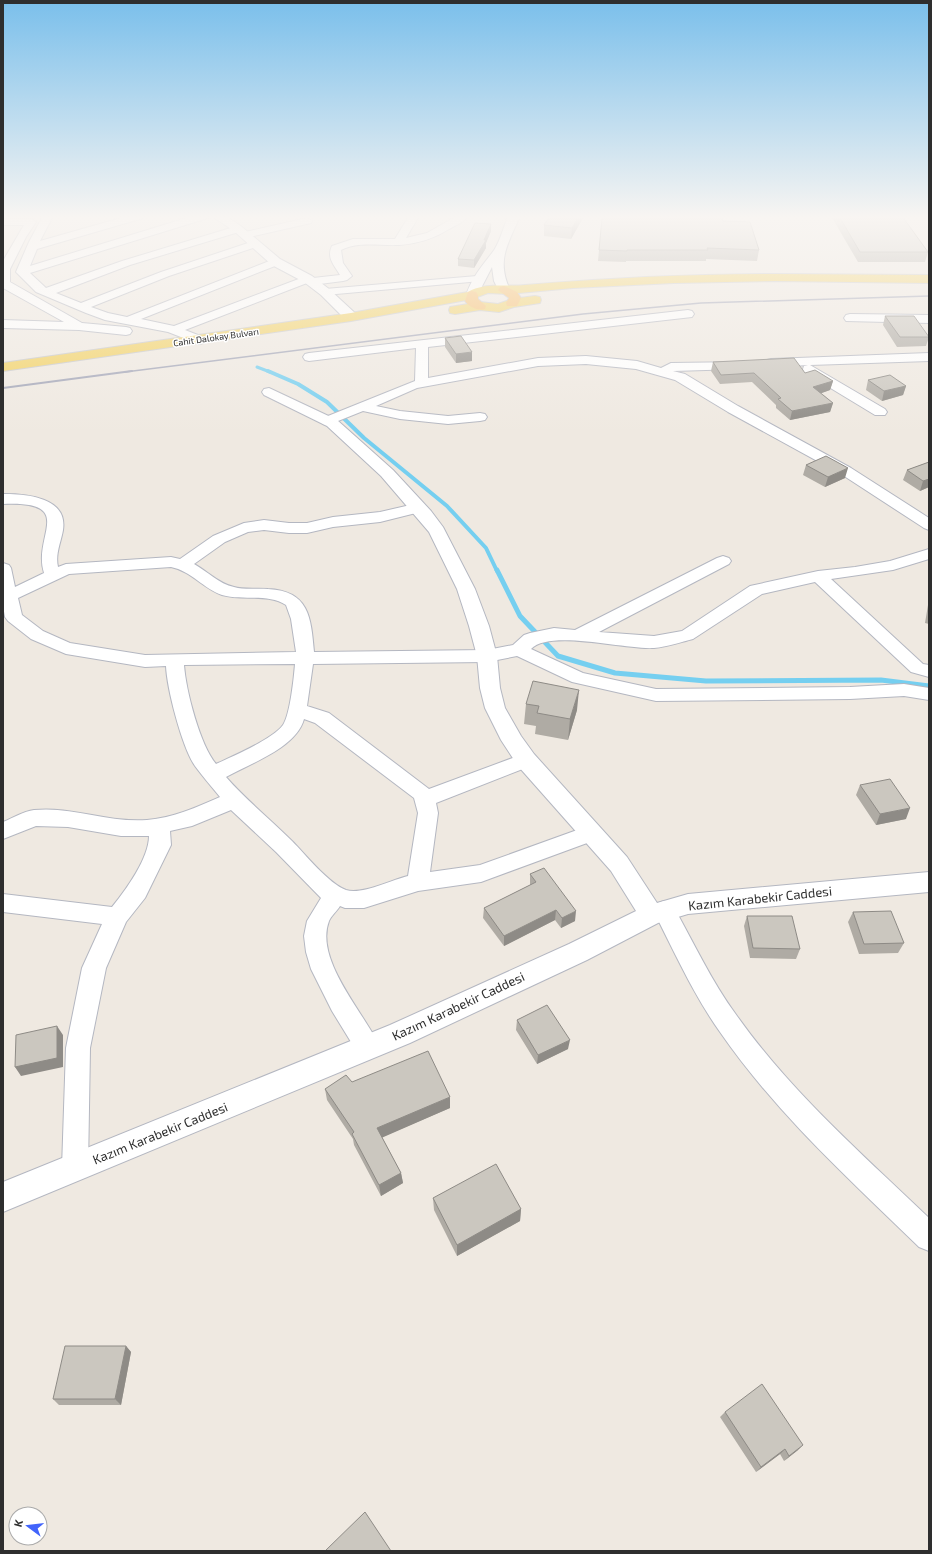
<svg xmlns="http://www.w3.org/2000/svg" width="932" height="1554" viewBox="0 0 932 1554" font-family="'Exo 2',sans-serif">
<rect width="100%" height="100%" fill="#efe9e1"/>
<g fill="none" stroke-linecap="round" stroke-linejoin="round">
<path stroke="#75cff0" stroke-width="3" d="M257,367L270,372"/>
<path stroke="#75cff0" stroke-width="4" d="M268,371L298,384L327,402L364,438L447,506L486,548L497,571"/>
<path stroke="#75cff0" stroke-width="5" d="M497,570L520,616L558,656L615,673L706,681L881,680L929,686"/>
<g stroke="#b4b7c1" stroke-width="2">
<path id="minor" d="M43,216H53L40,241L128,216H144L143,218L37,249L30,266L193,216H209L208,218L30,273L46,288L122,261L234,227L238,226L243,229L242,231L130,265L56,293L81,303L161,272L251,242L255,241L260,244L259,246L169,276L91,307L108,313L127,317L272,260H280L281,262L280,264L141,319L174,326L304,277L308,276L313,278L340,275C335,266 326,258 332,246L353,239H395L409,216H419L406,238L427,233L457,216H469C465,221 457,225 451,228C435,238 418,244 399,245C379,246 359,241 341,250L343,263L352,276L347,280L343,281L312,285L307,283L185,330L203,337L205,340L203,343L199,344L168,332L105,320L86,313L36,292L16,272L29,242Z
M307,218L312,221L311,223L245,238L240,235L241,233Z
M3,219H31L36,222L26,237L10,269V282L82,323L126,327L130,328L132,331L130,334L126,335L79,330L3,328V320L64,322L3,288V261L24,225H3Z
M477,276L483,279L481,281L325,295L321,294L319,292L321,290L325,289Z
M688,310L692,311L694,314L692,317L428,347V378L538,358L586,356L637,361L661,368L671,363L743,362L745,365L743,368L739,369L673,371L685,374L738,406L851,468L929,518V530L924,528L841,474L728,412L675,380L636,369L586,364L538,366L417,388L376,406L400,411L448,416L480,413L485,414L487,417L485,420L480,421L448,424L400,419L363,411L328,425L323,424L321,421L323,418L415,381L416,348L309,361L305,360L303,357L305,354L309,353Z
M850,314L929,315V323L846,321L844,318L846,315Z
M929,353V361L810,365L885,409L887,412L885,415H875L804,372L803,369L804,366L808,365L771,367L767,366L765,363L767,360L771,359Z
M3,494C26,494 68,497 63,530C61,542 55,554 58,567L66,564L171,557L180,559L213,536L244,523L264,520L289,523H307L333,517L380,512L419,503L424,505L427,508L424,511L380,522L333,527L307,533H289L264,530L248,532L225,542L194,564C207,571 219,584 234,587C244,590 257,588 268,589C309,591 311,617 314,652L487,650L513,645L524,635L530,633L554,628L575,630L717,558L723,556L729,558L731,561L729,564L599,632L654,636L682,631L750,586L818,571L855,567L890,561L929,549V559L893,570L831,579L923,664L929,665V677L911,672L815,582L762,594L693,639C681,642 667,647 654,648C626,650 550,629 531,649L583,673L656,689L850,687L904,684L929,688V700L904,696L850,699L656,701L572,682L517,656L487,662L313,664L307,706L329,713L429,789L526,753L533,755L536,760L533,765L436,803L438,813L430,872L480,865L591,825L598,827L601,833L598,839L481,882L418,891L364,908H345L340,906C337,911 331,916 329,921C314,960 365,1014 380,1047L377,1055L368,1058L359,1055L332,1011L311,969L306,952L304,936L307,921L321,898L276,852L231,810L192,826L170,831L171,845L145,898L126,922L106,968L90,1048L88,1168L85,1177L75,1181L65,1177L62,1168L66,1048L82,968L102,924L3,912V894L112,907C126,890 149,858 149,836H121L68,827L36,826L3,839V822C13,818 24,811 34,810C72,806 109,823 147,820C173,818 197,807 220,797C212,787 203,777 195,766C182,747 167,689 166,666L145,667L66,654L31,639L8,621L5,617L3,606V563L9,565L11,568L15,587L44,573C32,536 78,501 3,504ZM171,567C191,571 204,589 222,595C243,601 268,593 286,605L291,619L296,652L145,655L70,643L43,631L22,615L18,598L69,574ZM295,664C294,677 290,715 283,725C273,739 233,756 216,764C200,745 186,691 184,665ZM304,719L315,723L414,798L418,813L408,876C391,880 362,895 346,890C329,884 305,854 292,841C270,819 246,800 226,777C251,763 296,748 304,719Z
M664,901L672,904C693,941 711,981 737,1016C791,1092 862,1154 929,1218V1251L919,1247C849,1179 776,1113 720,1032C693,994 674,951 653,910L656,904Z"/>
</g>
<g stroke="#b4b7c1" stroke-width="2">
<path id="tertiary" d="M212,216H226L242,227L280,259L312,276L329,289L356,314L358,317L356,320H346L321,295L304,282L272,265L234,231Z
M508,216H520C508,244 496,260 510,290L508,293H500L494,281L492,267L476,298H468L466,295C472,278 481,267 492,253C499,245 504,226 508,216Z
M269,388L337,420L393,470L431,511L443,527L475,589L489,626L497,656L500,688L505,708L521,736L534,754L627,857L657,903L688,894L929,872V892L688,914L658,923L587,960L410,1043L3,1212V1182L390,1025L569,944L636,911L611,871L518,766L501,740L485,708L480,688L477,656L469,626L457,589L429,532L381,476L327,426L264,395L262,392L264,389Z"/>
</g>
<g stroke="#c9c9c9" stroke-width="2">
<path id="primary" d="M776,274L929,275V283L776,281L674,283L573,288L508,294L488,293L472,299L351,321L3,371V363L351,313L468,292C484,282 507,287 525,285C608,278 692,274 776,274Z
M535,296L540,297L541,300L540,303L514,307L499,312L480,310L455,314L450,313L449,310L450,307L480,302L498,304L512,299Z"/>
</g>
<g stroke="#c9c9c9" stroke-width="2">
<path id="trunk" d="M504,286L517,292L521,298L517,306H507L506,303L509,298L498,290L500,287Z
M472,291L476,292L478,295V299L486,306L485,309C477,311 469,307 465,301L468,292Z"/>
</g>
<use href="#minor" fill="#fff" fill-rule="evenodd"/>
<use href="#tertiary" fill="#fff" fill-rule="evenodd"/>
<use href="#primary" fill="#f2d163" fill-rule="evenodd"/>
<use href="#trunk" fill="#f8ba60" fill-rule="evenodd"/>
<path stroke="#a3a6b8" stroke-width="1.5" d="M125,372L583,314L701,303L929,296"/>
<path stroke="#a3a6b8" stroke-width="2" d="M3,388L132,371"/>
</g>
<path fill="#afaba4" d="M77,216H97L92,217Z
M584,216L571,239L544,236V225Z
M831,216H902L928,252L925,262H858Z
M602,218L723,221L759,250L757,261L706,259V261H626V262L598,261Z
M491,224V231L486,243V248L474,268L458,266V259Z
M885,316L929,337L926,346L897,347L883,325Z
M445,338L472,361L456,363L445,347Z
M713,362L805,373L833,381L830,390L821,393L833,403L830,412L790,420L776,408V405L752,382L720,384L711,371Z
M868,380L906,386L903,395L882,401L866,390Z
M929,462V487L920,491L903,480L907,470Z
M806,465L845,478L825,487L803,475Z
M929,603V624L925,623L928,605Z
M526,704L577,710L568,740L535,734L536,726L524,724Z
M860,785L906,819L876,825L856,795Z
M530,874L575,921L561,928L555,920L504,946L483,918L484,908L530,885Z
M853,912L904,943L898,953L859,954L848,922Z
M747,916L800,949L796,959L750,958L744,926Z
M517,1020L568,1049L537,1064L516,1030Z
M352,1082L450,1108L382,1137L401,1173L403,1183L381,1196L354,1145L353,1139L327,1100L325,1089Z
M433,1198L521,1209L520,1221L457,1256L434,1210Z
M126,1346L131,1352L121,1405H59L53,1399Z
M725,1412L798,1450L784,1461L780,1454L756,1472L720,1417Z"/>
<path fill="#8e8b86" d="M579,216H584L571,239L572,228Z
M491,224V231L486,243V248L474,268V260Z
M472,352V361L456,363V354Z
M833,381L830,390L811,397L813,387Z
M906,386L903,395L882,401L884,391Z
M833,403L830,412L790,420L792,411Z
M848,468L845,478L825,487L828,477Z
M929,479V487L920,491L923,481Z
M579,690L577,710L568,740L570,719Z
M910,808L906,819L876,825L880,814Z
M556,910L555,920L504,946V936Z
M576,911L575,921L561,928L562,918Z
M57,1026L63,1035V1067L21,1076L15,1067Z
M570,1040L568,1049L537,1064L538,1055Z
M450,1097V1108L379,1139L377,1128Z
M401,1173L403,1183L381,1196L379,1185Z
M521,1209L520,1221L457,1256V1245Z
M126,1346L131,1352L121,1405L115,1399Z
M803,1445L798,1450L784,1461L789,1456Z
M785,1449L780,1454L756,1472L761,1467Z"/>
<path fill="#cbc7bf" stroke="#8e8b86" d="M550,216H579L572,228L544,225Z
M839,216H902L928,252H860Z
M602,218H722L723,221L750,222L759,250L707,248L708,250H627V251L599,250Z
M475,223L491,224L484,240H486L474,260L458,259Z
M885,316H914L929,337H900Z
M461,336L472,352L456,354L445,338Z
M794,358L805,373L815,370L833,381L813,387L833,403L792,411L778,399L781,398L754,373L721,375L713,362Z
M890,375L906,386L884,391L868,380Z
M826,456L848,468L828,477L806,465Z
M929,462V479L923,481L907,470Z
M533,681L579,690L570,719L537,713L539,706L526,704Z
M890,779L910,808L880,814L860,785Z
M544,868L576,911L562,918L556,910L504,936L484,908L536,882L530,874Z
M891,911L904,943L864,944L853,912Z
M747,916H792L800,949L753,948Z
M547,1005L570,1040L538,1055L517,1020Z
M57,1026V1058L15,1067L16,1035Z
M428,1051L450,1097L377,1128L401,1173L379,1185L352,1134L354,1132L325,1089L346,1075L352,1082Z
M496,1164L521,1209L457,1245L433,1198Z
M65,1346H126L115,1399H53Z
M762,1384L803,1445L789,1456L785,1449L761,1467L725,1412Z
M365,1512L391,1551H325Z"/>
<linearGradient id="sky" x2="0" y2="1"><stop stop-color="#7abfeb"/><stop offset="0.5" stop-color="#f8f5f2"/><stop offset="1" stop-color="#f8f5f2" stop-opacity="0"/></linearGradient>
<rect width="932" height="434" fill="url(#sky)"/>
<g text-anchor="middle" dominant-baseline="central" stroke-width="3" stroke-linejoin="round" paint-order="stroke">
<g font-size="9" fill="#2e2e2e" stroke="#fff">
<text transform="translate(216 337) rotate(-8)">Cahit Dalokay Bulvarı</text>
</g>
<g font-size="13" fill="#2e2e2e" stroke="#fff">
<text transform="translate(760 898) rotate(-6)">Kazım Karabekir Caddesi</text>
<text transform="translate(458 1006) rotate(-25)">Kazım Karabekir Caddesi</text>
<text transform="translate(160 1133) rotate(-22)">Kazım Karabekir Caddesi</text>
</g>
</g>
<rect width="932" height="1554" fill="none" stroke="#2e2e2e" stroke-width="8"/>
<g transform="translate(28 1526) rotate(285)"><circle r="19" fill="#ffffff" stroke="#ababab"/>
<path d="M0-3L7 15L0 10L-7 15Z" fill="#4264fb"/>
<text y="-6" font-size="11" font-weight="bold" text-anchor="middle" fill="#2e2e2e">K</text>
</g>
</svg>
